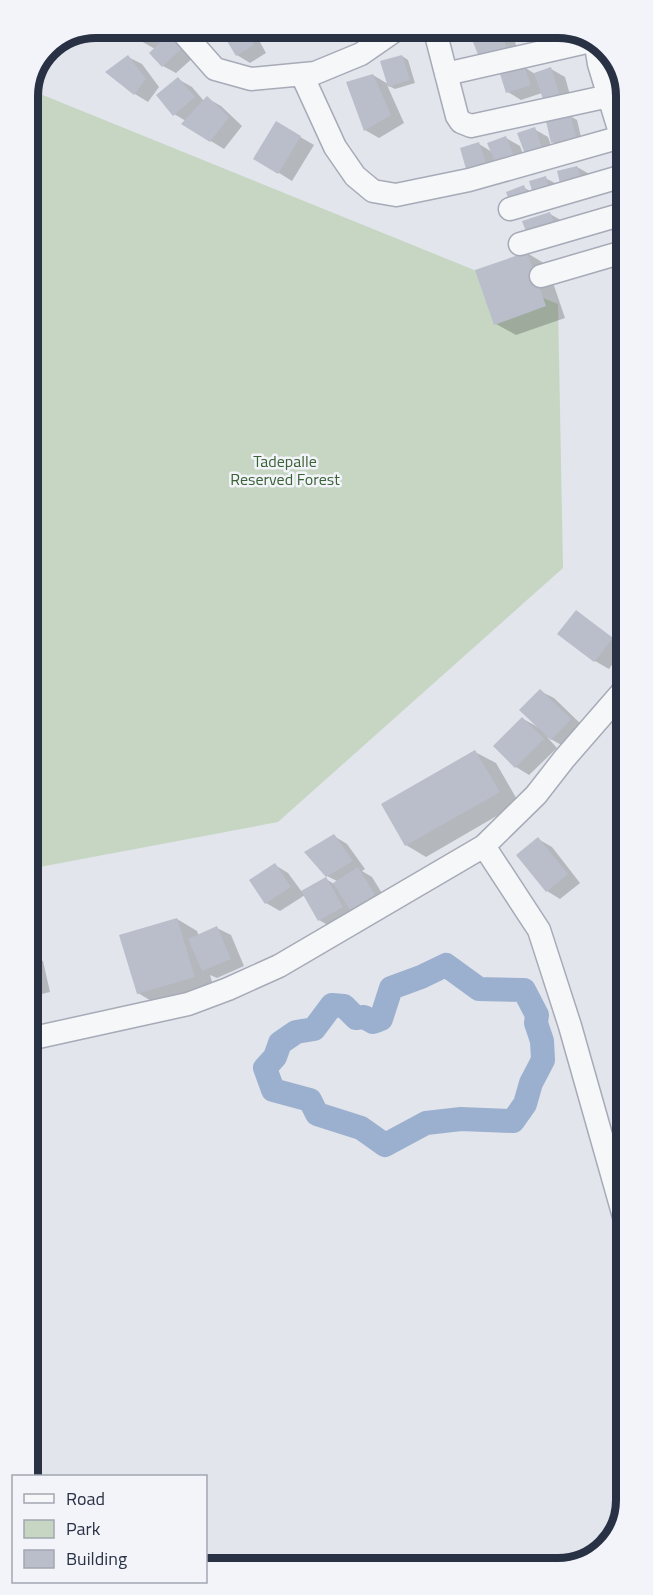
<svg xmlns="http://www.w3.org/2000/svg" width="653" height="1595" viewBox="0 0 653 1595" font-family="'Titillium Web',sans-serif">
<rect width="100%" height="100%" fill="#e2e5ec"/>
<path fill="#c6d6c3" d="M28,89L558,304L563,568L278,822L29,869Z"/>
<path fill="#0003" d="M95,27H112L75,43L68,38Z
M129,27H170L174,32L170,36L183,43L195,56L176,73L163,66L155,49L141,41Z
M216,27H228L223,31Z
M242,27L256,35L266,53L250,63L237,55Z
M500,31L514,39L520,56L494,64Z
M402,56L408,60L415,83L395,89L387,85L404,123L379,138L365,130L373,75L388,84Z
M128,57L142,64L159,87L148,102L135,94Z
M524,67L535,74L551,69L565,77L572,102L558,106L544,98L542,93L521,100L508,92Z
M178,79L192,87L204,101L207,98L221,106L242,126L224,149L183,124L186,121L174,114Z
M570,116L577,120L582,141L559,146L553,142Z
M534,129L548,137L555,156L540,161Z
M290,131L314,145L292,181L255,158Z
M506,138L520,146L527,164L481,176L468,168L479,144L492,152Z
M577,167L591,175L576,194Z
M545,178L559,185L525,210L523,187L535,194Z
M550,214L564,222L542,241Z
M527,253L547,265L565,318L516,335L496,324Z
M576,612L624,646V648L609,669L595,661Z
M540,691L554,698L584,727L565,747L547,737L557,748L529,775L516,767L523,719L538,727Z
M475,752L496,763L519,803L426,857L406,845Z
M334,836L347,844L365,869L362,871L372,877L388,903L333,928L319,920L305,895L280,911L266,903L275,865L288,873L302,892L326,879L334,884L337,881L327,876Z
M538,839L552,847L580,883L560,899L547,891Z
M177,919L197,931L199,936L217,928L231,935L244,966L217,978L210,975L214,988L158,1005L138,993Z
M29,954L43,961L50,992L29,997Z"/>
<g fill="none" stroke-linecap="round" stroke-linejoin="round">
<path stroke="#9bb0ce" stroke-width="24" d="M446,965L479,989L524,990L537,1015L536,1023L542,1041L543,1060L531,1083L525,1104L513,1121L461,1119L426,1123L385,1145L361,1128L317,1114L310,1100L273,1090L265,1068L275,1057L280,1043L296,1032L314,1029L332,1005L344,1006L356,1018L364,1017L373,1022L381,1019L391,988L421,977Z"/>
</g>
<path fill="#b9beca" d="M127,27H158L140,42Z
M239,27H243L254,45L236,56L224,36Z
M500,30L507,49L479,57L471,37Z
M169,34L182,48L162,67L149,53Z
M128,55L146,79L134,95L105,72Z
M402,55L410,80L388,87L380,61Z
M524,66L531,85L506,93L500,74Z
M551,67L559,94L543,99L534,73Z
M373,74L391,115L364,131L346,82Z
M178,77L195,97L173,116L156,95Z
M207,96L229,117L210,142L181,124Z
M571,115L576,138L551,143L546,121Z
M276,121L301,136L278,174L253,159Z
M535,127L542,148L525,154L517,133Z
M506,136L514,156L496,164L487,143Z
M479,142L486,163L466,169L460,148Z
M577,166L582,181L561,187L557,171Z
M546,176L550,192L534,197L529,181Z
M524,185L528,196L510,203L506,192Z
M550,212L555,225L527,234L522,221Z
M527,252L546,306L494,325L475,270Z
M576,610L613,638L594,662L557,634Z
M540,689L571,719L551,740L519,710Z
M522,717L544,739L515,768L493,746Z
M475,750L500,792L405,846L381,804Z
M334,834L353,861L326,877L304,852Z
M538,837L568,874L546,892L516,855Z
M275,863L291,887L265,904L249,880Z
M358,867L375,895L350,910L333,883Z
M326,877L343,907L318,921L301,891Z
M177,918L195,977L137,994L119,935Z
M217,926L231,959L202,971L188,939Z
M29,956L37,985L29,987Z"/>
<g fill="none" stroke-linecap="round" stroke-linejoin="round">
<g stroke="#a7abb7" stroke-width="25">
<path id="minor" d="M178,27L215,69L251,79L315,73L361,54L400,27
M434,27L457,116L461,122L471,126L609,96
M595,39L599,64L623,142
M446,74L595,40
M302,75L335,147L355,176L373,191L396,195L469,180L621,137
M510,209L623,176
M520,244L623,214
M541,276L623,252
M484,846L539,930L570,1026L625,1220
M29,1039L188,1004L228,989L279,966L484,846L536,795L564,759L624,690"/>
</g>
<use href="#minor" stroke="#f5f7f9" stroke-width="22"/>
</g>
<g text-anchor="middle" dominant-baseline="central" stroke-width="5" stroke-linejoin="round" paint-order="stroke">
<g font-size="16" fill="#3a6235" stroke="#f2f4f9">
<text x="285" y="461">Tadepalle<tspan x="285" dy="18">Reserved Forest</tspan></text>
</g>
</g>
<path d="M0 0H653V1595H0ZM96 38H558A58 58 0 0 1 616 96V1500A58 58 0 0 1 558 1558H96A58 58 0 0 1 38 1500V96A58 58 0 0 1 96 38Z" fill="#f2f4f9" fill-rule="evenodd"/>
<path fill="none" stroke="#293145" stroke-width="8" d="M96 38H558A58 58 0 0 1 616 96V1500A58 58 0 0 1 558 1558H96A58 58 0 0 1 38 1500V96A58 58 0 0 1 96 38Z"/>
<rect x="12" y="1475" width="195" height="108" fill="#f2f4f9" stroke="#a2a6b1" stroke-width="1.5"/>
<rect x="24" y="1494" width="30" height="9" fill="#f5f7f9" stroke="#a2a6b1" stroke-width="1.5"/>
<text x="66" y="1505" font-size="18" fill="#293145">Road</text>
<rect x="24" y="1520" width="30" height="18" fill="#c6d6c3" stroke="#a2a6b1" stroke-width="1.5"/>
<text x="66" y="1535" font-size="18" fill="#293145">Park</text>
<rect x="24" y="1550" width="30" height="18" fill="#b9beca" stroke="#a2a6b1" stroke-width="1.5"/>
<text x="66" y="1565" font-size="18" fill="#293145">Building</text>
</svg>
